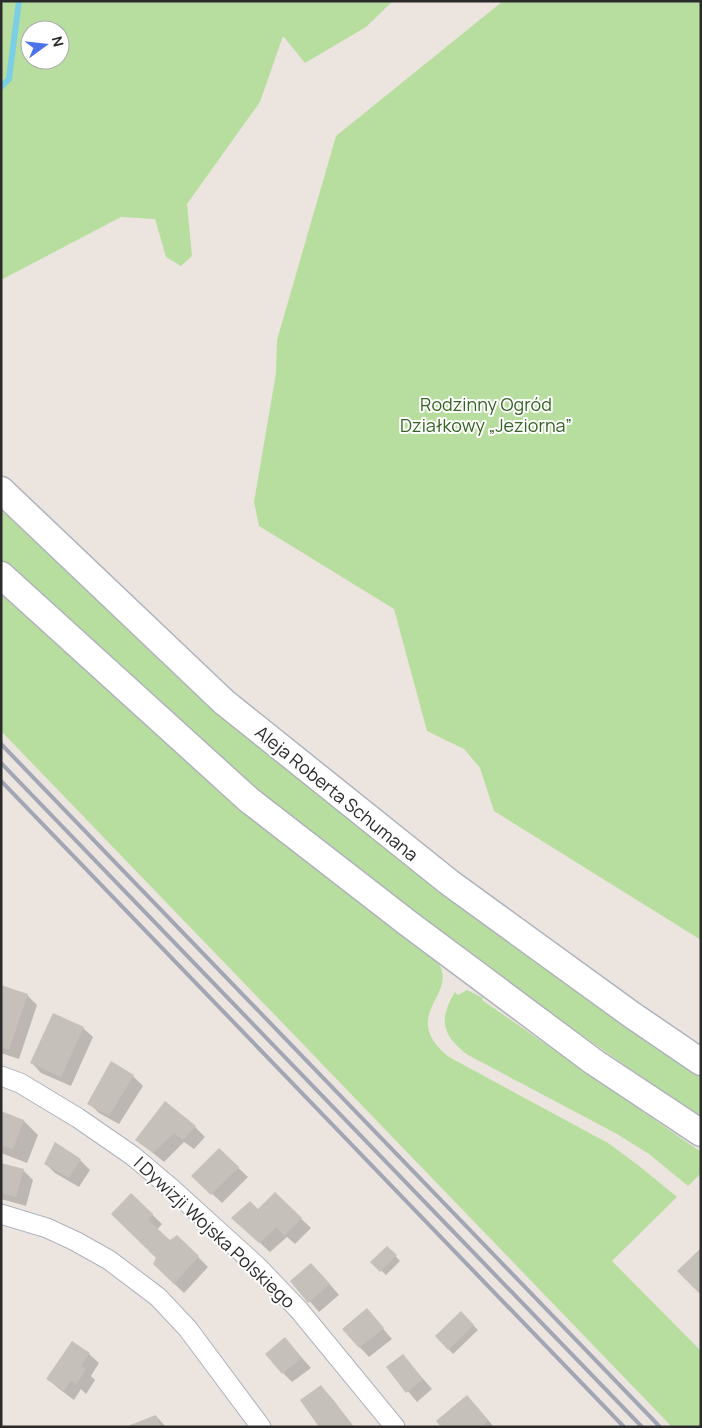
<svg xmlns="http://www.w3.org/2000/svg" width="702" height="1428" viewBox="0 0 702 1428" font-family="Manrope,sans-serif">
<rect width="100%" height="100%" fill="#ece5df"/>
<path fill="#b8de9f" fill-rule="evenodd" d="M1,1H393L366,27L305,63L283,36L260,102L187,204L192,256L181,266L166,257L155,219L121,217L1,280ZM30,30H60V60H30Z
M503,1H701V940L494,811L480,768L464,749L427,731L394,609L259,526L254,502L276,373L277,340L336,136Z
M1,510L205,697L465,910L701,1076V1118L498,977L276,809L1,564Z
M1,594L208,780L289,847L437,961C458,990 413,1008 433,1040C437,1047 443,1052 449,1057L608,1143L638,1165L677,1197L612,1261L701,1351V1427H672L1,731Z
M467,990L483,998L482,1000L701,1152V1176L699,1175L688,1186L649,1154L617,1134L468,1055C442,1036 438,1020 455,992L458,995Z"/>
<path fill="#0003" d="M1,987L27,995L37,1005L19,1059L1,1053Z
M83,1028L93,1037L71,1086L41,1073L32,1063Z
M133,1076L143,1086L119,1124L99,1113L89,1103Z
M1,1112L24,1121L38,1135L27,1163L1,1153Z
M195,1127L205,1137L194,1149L184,1142L164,1162L137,1140Z
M219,1150L248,1177L222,1203L203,1185Z
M80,1160L90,1170L79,1187L55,1173L45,1163Z
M1,1164L23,1170L33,1180L26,1206L1,1199Z
M131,1194L162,1224L157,1230L170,1242L177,1236L208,1267L184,1293L164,1274Z
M275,1194L311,1228L295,1244L287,1237L270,1252L243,1227Z
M387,1247L400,1261L386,1275L372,1262Z
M321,1274L339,1295L319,1312L292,1281Z
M367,1310L392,1339L369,1357L343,1329Z
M461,1313L478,1330L453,1354L436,1336Z
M294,1349L311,1368L292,1382L283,1373Z
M89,1354L99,1363L91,1376L95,1380L86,1394L81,1389L74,1400L58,1388L48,1379Z
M403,1356L432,1389L417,1402L388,1367Z
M321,1387L331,1397L354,1427H321Z
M467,1397L477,1407L494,1427H442Z
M156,1416L166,1427H128Z"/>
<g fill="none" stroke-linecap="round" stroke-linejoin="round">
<path stroke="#7acfe5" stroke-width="6" d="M1,87L9,79L19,1"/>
</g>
<path fill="#c5c0ba" d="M1,985L28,994L9,1050L1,1047Z
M53,1013L84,1027L61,1077L30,1063Z
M111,1061L134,1075L109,1116L87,1104Z
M165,1101L196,1126L183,1140L174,1133L153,1153L135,1140Z
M1,1111L24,1120L13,1149L1,1145Z
M55,1142L81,1159L69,1178L44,1164Z
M219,1148L239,1167L211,1195L191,1176Z
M1,1163L24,1169L16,1197L1,1193Z
M275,1192L302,1218L284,1236L277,1227L259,1243L231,1218L250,1201L258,1209Z
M131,1193L153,1214L148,1220L170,1240L177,1235L199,1256L174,1284L153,1264L156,1258L111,1214Z
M387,1246L397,1255L380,1272L370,1262Z
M701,1248V1295L677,1271Z
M311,1263L330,1284L308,1303L290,1281Z
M367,1308L384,1328L359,1348L342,1329Z
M461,1311L474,1325L448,1350L435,1336Z
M285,1337L302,1358L282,1374L265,1354Z
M72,1341L90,1353L81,1366L86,1369L76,1385L71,1380L64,1391L46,1379Z
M403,1354L423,1379L406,1393L386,1367Z
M321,1385L353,1427H319L300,1400Z
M467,1395L488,1420L482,1427H441L436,1421Z
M156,1415L161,1427H125Z"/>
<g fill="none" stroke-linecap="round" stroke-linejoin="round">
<g stroke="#afb2bb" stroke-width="21">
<path id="minor" d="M1,1076L20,1083L78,1118L133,1156L171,1188L258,1267L299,1310L395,1427
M1,1214L47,1228L75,1241L109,1260L158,1297L188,1329L261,1427"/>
</g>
<g stroke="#afb2bb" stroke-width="29">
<path id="secondary" d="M1,490L224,702L450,883L632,1015L701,1062
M1,575L249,800L409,924L594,1062L701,1133"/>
</g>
<use href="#minor" stroke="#fff" stroke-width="19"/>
<use href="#secondary" stroke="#fff" stroke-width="26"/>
<path stroke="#a2a5b4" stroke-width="4" d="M1,744L660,1427
M1,763L642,1427
M1,781L624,1427"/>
</g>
<g text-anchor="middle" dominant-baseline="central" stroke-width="4" stroke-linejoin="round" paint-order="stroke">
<g font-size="18" fill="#326320" stroke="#fff">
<text x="486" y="404">Rodzinny Ogród<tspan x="486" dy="21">Działkowy „Jeziorna”</tspan></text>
</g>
<g font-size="18" fill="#2b2b2b" stroke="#fff">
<text transform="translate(337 793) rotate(39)">Aleja Roberta Schumana</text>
<text transform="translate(215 1232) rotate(43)">I Dywizji Wojska Polskiego</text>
</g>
</g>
<rect width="702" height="1428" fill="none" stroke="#2b2b2b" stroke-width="5"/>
<g transform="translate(45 45) rotate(75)"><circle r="24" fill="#ffffff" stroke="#aaaaaa"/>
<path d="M0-4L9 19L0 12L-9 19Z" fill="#4c72ec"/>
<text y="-8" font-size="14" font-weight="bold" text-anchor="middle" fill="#2b2b2b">N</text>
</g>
</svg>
